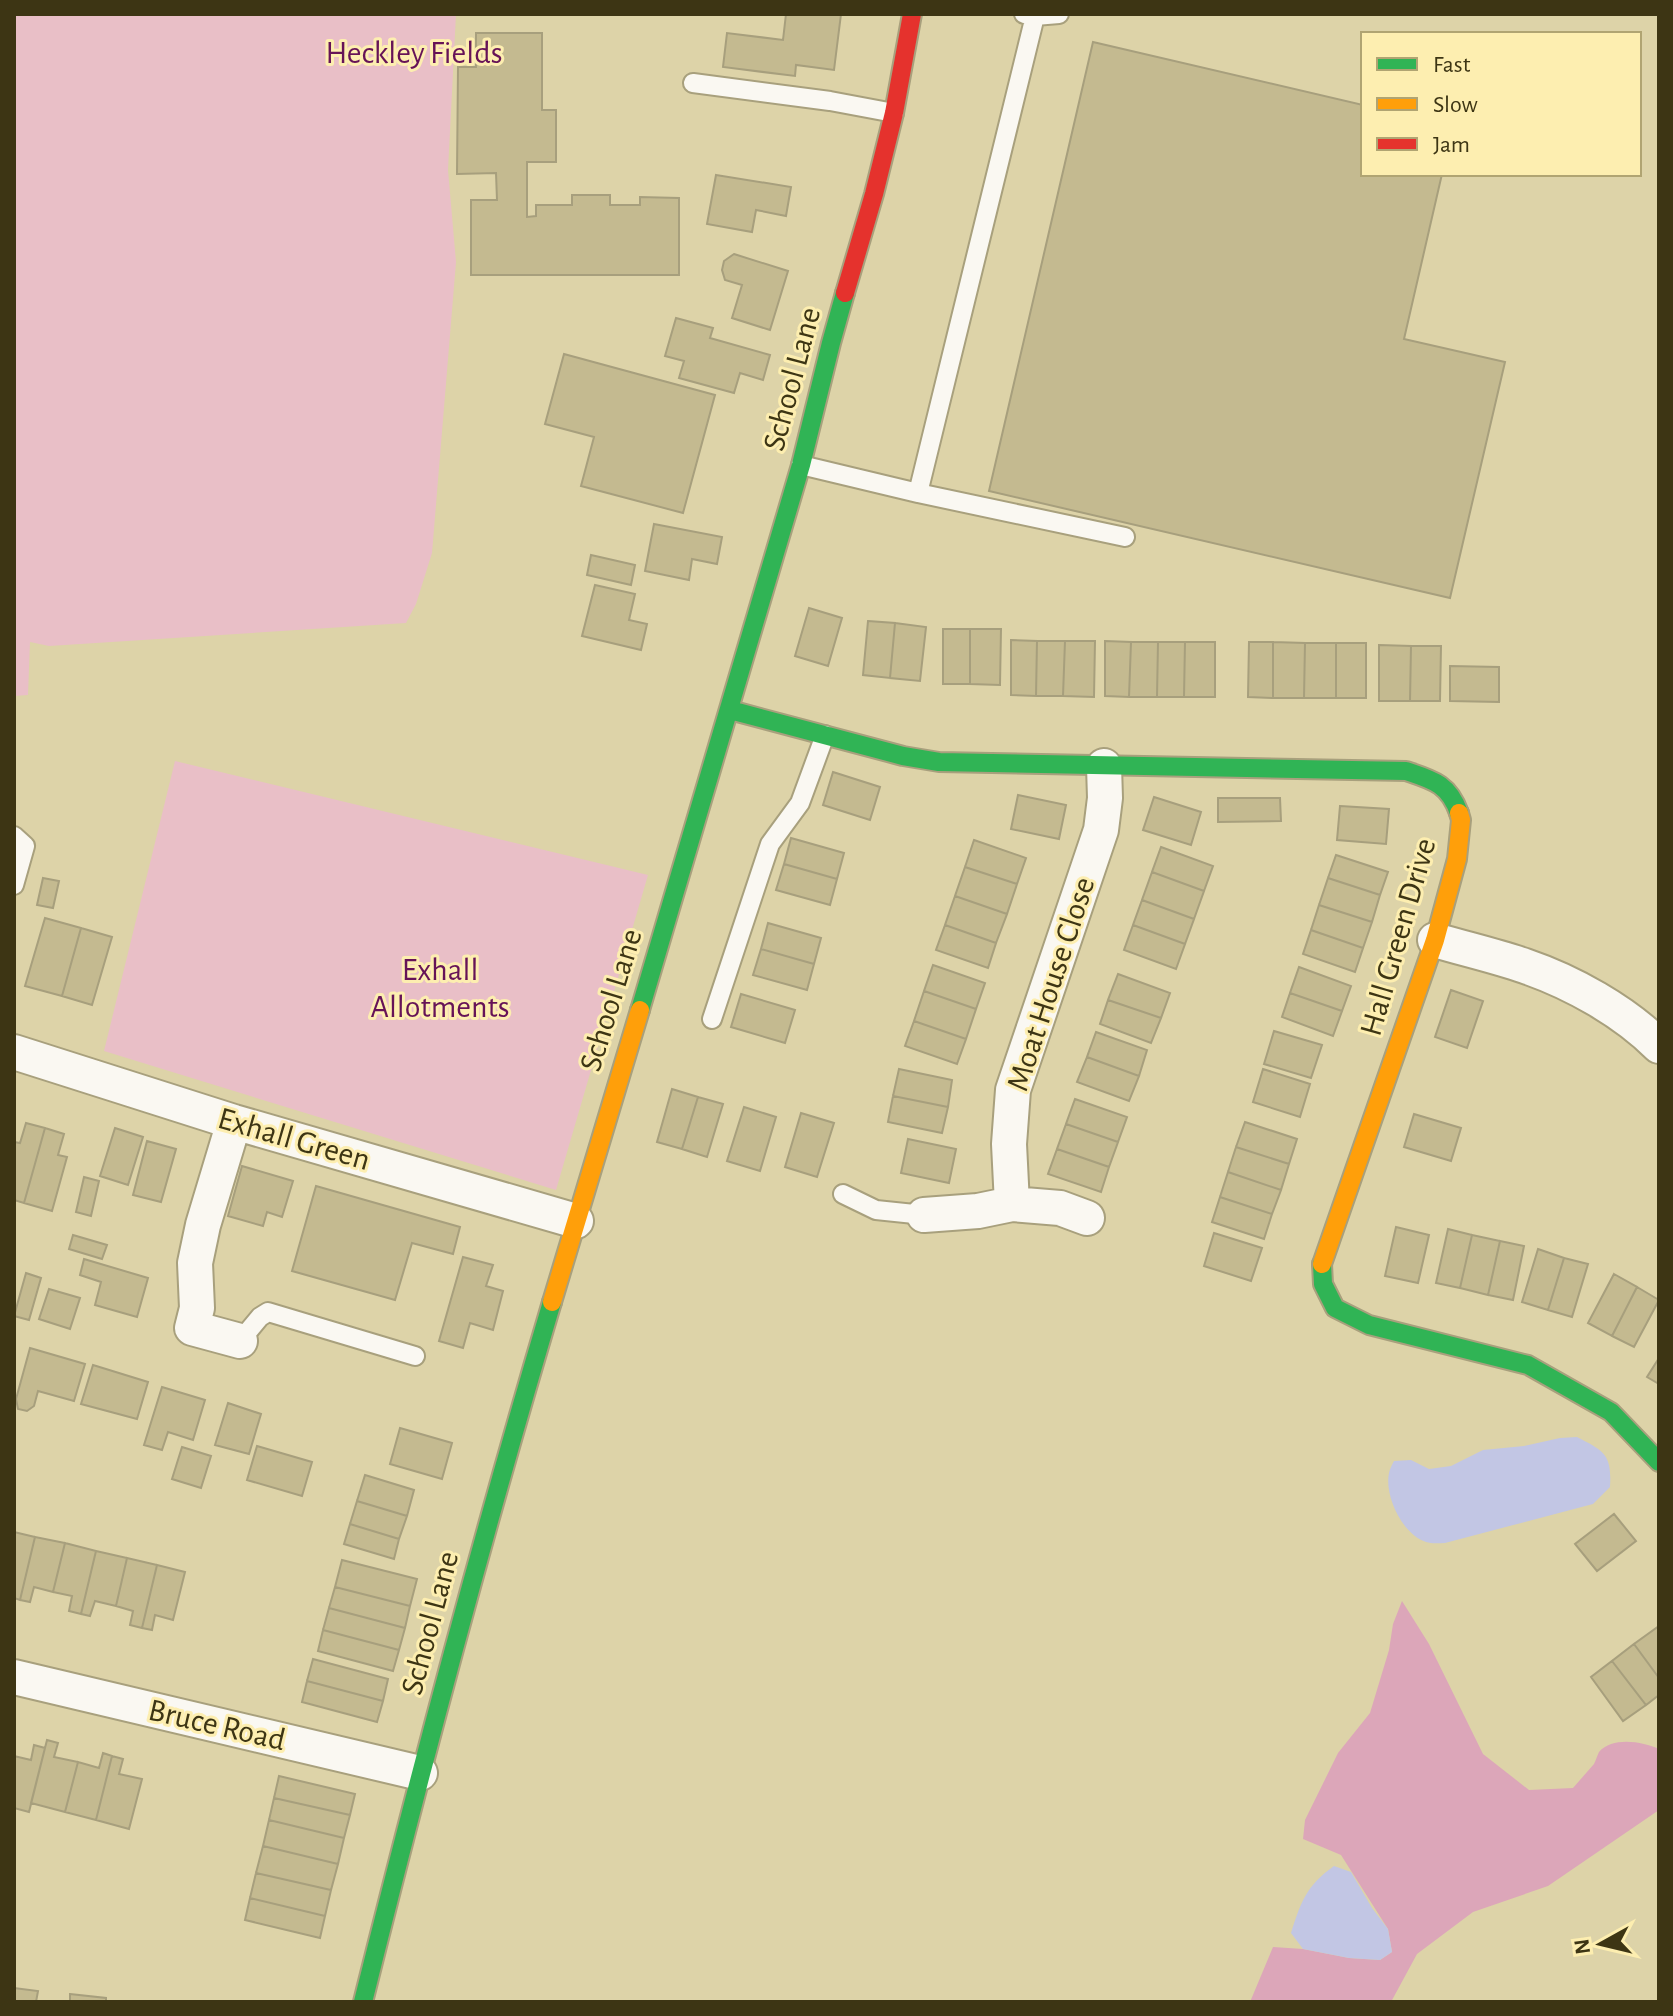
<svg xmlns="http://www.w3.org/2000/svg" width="1673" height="2016" viewBox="0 0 1673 2016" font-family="'Alegreya Sans',sans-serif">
<rect width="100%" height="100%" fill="#ddd3a8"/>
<path fill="#e9bfc7" d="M14,14H456L448,170L456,262L432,553L416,604L406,623L49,646L30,642L28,695L14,696Z
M175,761L648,875L556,1190L104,1051Z"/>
<path fill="#dca6b9" d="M1402,1601L1429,1644L1483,1754L1529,1790L1573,1788C1580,1780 1587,1772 1594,1764C1596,1760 1597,1756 1599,1752C1613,1736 1643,1742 1659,1749V1810L1548,1886L1473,1912L1417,1954L1391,2002H1250L1273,1947L1303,1949L1349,1958L1380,1960L1392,1952L1388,1929L1341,1855L1303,1839L1305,1820L1338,1753L1370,1713L1389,1650L1393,1624Z"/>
<path fill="#c2c6e4" d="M1577,1437C1604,1451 1612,1454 1610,1487L1593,1504L1445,1543C1439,1543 1432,1544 1426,1542C1403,1535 1384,1496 1389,1473C1390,1468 1392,1465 1394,1461L1411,1460L1429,1469L1451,1466L1483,1450L1524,1446L1560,1438Z
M1334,1866L1351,1872L1372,1908L1388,1929L1392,1952L1380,1960L1349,1958L1303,1949L1291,1933C1301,1902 1306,1886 1334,1866Z"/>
<path fill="#c4ba90" stroke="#a79f7d" stroke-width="2" d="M786,14H841L834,70L796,65L795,76L723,67L727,33L783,40Z
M476,33H542V110H556V162H527V217L536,216V205H572V195H610V205H640V197L679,198V275H471V200H497L496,173L457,174L458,67H476Z
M1093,42L1363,105V174H1442L1404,339L1505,362L1450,598L989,491Z
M716,175L791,187L786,216L756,210L752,232L707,224Z
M734,254L788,271L770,330L732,318L742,285L725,280L722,270L724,261Z
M676,318L713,328L710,338L770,355L763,380L740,373L734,393L679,378L684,361L665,356Z
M564,354L715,395L683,513L581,486L594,437L545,424Z
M654,524L722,537L717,564L692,559L689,580L645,571Z
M591,555L635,565L631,585L587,575Z
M595,585L635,594L629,620L647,624L641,650L582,636Z
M809,608L842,618L828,666L795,656Z
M868,621L895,623L890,678L863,675Z
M895,623L926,627L920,681L890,678Z
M943,629H970V684H943Z
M970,629H1001L1000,685L970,684Z
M1011,640L1037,641L1036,696L1011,695Z
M1037,641H1065L1063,696H1036Z
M1065,641H1095L1094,697L1063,696Z
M1105,641L1131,642L1129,697L1105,696Z
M1131,642H1158L1157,697H1129Z
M1158,642H1185L1184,697H1157Z
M1185,642H1215V697H1184Z
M1249,642H1273V698L1248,697Z
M1273,642L1305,643L1304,698H1273Z
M1305,643H1336V698H1304Z
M1336,643H1366V698H1336Z
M1379,645L1411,646L1410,701H1379Z
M1411,646H1441L1440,701H1410Z
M1450,666L1499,667V702L1450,701Z
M833,772L880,787L870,820L823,805Z
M1018,795L1066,805L1059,839L1011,829Z
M1154,797L1201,812L1191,845L1143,830Z
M1218,798H1280L1281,821L1218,822Z
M1340,806L1389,809L1386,844L1337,840Z
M791,838L844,853L837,879L784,864Z
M974,840L1026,858L1017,884L965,867Z
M1161,847L1213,866L1204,891L1152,872Z
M1336,855L1388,872L1380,895L1328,878Z
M784,864L837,879L830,905L776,890Z
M965,867L1017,884L1007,914L955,896Z
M1152,872L1204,891L1194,919L1142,900Z
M43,878L59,881L53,908L37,905Z
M1328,878L1380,895L1372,922L1319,905Z
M955,896L1007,914L996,943L945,925Z
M1142,900L1194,919L1185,944L1133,925Z
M1319,905L1372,922L1363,948L1311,930Z
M45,918L81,928L62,996L25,986Z
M768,923L821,938L814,964L761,949Z
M945,925L996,943L988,968L936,950Z
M1133,925L1185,944L1176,969L1124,950Z
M81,928L112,937L92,1005L62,996Z
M1311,930L1363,948L1355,972L1303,954Z
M761,949L814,964L807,990L753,975Z
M933,965L985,983L976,1009L924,991Z
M1299,967L1351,986L1342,1011L1290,993Z
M1118,974L1170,993L1161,1018L1108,1000Z
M1451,990L1483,1001L1467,1048L1435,1037Z
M924,991L976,1009L966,1039L914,1021Z
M1290,993L1342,1011L1333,1036L1282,1017Z
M741,994L795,1010L785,1043L731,1027Z
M1108,1000L1161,1018L1151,1043L1100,1024Z
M914,1021L966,1039L957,1064L905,1046Z
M1274,1031L1322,1045L1311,1078L1264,1064Z
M1096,1032L1147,1050L1139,1076L1087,1057Z
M1087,1057L1139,1076L1129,1101L1077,1082Z
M899,1069L952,1080L948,1107L893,1096Z
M1263,1069L1310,1084L1300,1117L1253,1102Z
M672,1089L698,1097L682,1149L657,1142Z
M893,1096L948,1107L942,1133L888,1122Z
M698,1097L723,1104L707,1157L682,1149Z
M1075,1099L1127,1117L1118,1142L1066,1124Z
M744,1107L776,1117L760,1171L727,1161Z
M801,1113L834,1123L817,1177L785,1167Z
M1414,1114L1461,1128L1451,1161L1404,1147Z
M1245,1122L1297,1139L1289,1164L1236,1147Z
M26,1123L45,1128L24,1203L14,1200V1142L20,1143Z
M1066,1124L1118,1142L1109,1167L1057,1149Z
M45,1128L64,1134L58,1155L67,1157L52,1211L24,1203Z
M115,1128L143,1137L128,1185L100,1176Z
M908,1139L956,1149L949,1183L901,1173Z
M147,1141L176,1149L161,1202L133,1195Z
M1236,1147L1289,1164L1281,1190L1228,1172Z
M1057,1149L1109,1167L1101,1192L1048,1174Z
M242,1166L293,1181L282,1217L267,1212L263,1226L228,1216Z
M1228,1172L1281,1190L1272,1214L1220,1197Z
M84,1177L99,1181L91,1216L76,1212Z
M316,1186L460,1227L453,1254L412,1243L395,1300L292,1271Z
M1220,1197L1272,1214L1264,1239L1212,1222Z
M1396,1227L1429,1235L1418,1283L1385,1276Z
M1448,1229L1472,1235L1460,1288L1436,1283Z
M1214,1233L1262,1248L1251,1281L1204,1266Z
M73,1235L107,1245L102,1259L69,1249Z
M1472,1235L1500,1241L1488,1295L1460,1288Z
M1500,1241L1524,1246L1513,1300L1488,1295Z
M1538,1249L1564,1258L1548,1310L1522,1302Z
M463,1257L493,1265L486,1286L503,1291L493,1330L470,1323L463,1348L439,1341Z
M1564,1258L1588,1264L1572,1317L1548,1310Z
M84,1259L148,1278L137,1317L95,1305L101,1282L80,1275Z
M26,1273L41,1278L29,1320L14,1316Z
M1614,1274L1637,1287L1612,1336L1588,1323Z
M1637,1287L1659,1300L1634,1347L1612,1336Z
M49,1289L80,1298L70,1329L39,1319Z
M30,1348L85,1364L74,1401L38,1391L34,1406L27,1411L18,1409L16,1399Z
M1659,1358V1384L1647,1377Z
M93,1365L148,1382L137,1419L81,1404Z
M162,1387L205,1400L193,1440L168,1432L162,1450L144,1445Z
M228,1403L261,1414L249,1454L215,1445Z
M400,1428L452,1443L442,1479L390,1464Z
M257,1446L312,1462L302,1496L247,1480Z
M182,1447L211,1456L201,1488L172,1479Z
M365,1475L414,1490L407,1516L357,1501Z
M357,1501L407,1516L399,1539L350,1524Z
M1614,1514L1636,1541L1597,1571L1575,1544Z
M350,1524L399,1539L394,1559L344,1544Z
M14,1532L35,1537L20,1600L14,1598Z
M35,1537L65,1543L53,1592L34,1587L30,1602L20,1600Z
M65,1543L96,1551L81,1614L69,1611L72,1596L53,1592Z
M96,1551L127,1558L116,1606L95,1601L90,1616L81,1614Z
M127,1558L157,1565L142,1628L130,1625L133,1611L116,1606Z
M342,1560L417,1579L410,1606L335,1587Z
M157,1565L185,1572L173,1620L155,1615L152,1630L142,1628Z
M335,1587L410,1606L405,1628L329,1608Z
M329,1608L405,1628L399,1650L323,1630Z
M1659,1626V1678L1634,1644Z
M323,1630L399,1650L393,1671L318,1651Z
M1634,1644L1659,1678V1695L1646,1705L1612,1661Z
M313,1659L388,1679L383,1701L307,1681Z
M1612,1661L1646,1705L1623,1721L1591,1677Z
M307,1681L383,1701L377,1722L302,1702Z
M47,1740L58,1743L54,1757L78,1762L65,1812L31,1803Z
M34,1745L45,1748L29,1812L14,1808V1756L31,1760Z
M103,1753L112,1756L96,1820L65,1812L78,1762L99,1768Z
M112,1756L123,1759L119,1774L142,1779L129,1829L96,1820Z
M279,1776L355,1794L350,1815L274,1798Z
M274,1798L350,1815L344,1838L269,1820Z
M269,1820L344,1838L338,1864L263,1846Z
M263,1846L338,1864L331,1890L256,1873Z
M256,1873L331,1890L325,1916L250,1898Z
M250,1898L325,1916L320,1938L245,1920Z
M14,1988L38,1991L36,2002H14Z
M70,1994L106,1998V2002H70Z"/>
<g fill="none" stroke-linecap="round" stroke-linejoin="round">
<g stroke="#a8a07d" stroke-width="22">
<path id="lane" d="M1035,16L1059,14
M693,83L830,101L894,113
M801,465L918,493L1125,537
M918,493L1035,16L1024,14
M14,836L25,846L14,885
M712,1019L770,844L800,803L825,735
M843,1194L876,1210L924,1215
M240,1341L260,1317L268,1312L415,1356"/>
</g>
<g stroke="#a8a07d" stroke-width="38">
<path id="street" d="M1435,940C1465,949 1496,956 1525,966C1572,982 1624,1011 1659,1046
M14,1052L234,1122L576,1221
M234,1122L203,1225L195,1263L197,1308L192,1328L240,1341
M1012,1204L1009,1144L1013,1090L1101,830L1105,798L1104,766
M924,1215L978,1211L1012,1204L1060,1208L1087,1218
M14,1677L420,1773"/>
</g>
<g stroke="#a8a07d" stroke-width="22">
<path id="fast" d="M730,710L903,756L939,762L1406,771C1433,780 1449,784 1459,813
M640,1010L801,465L831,343L845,293
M1322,1264L1323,1284L1335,1308L1369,1325L1528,1365L1611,1412L1659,1462
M363,2002C421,1768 483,1534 552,1302"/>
</g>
<g stroke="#a8a07d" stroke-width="22">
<path id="slow" d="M1322,1264L1435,940L1457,859L1461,820L1459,813
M552,1302L640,1010"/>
</g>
<g stroke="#a8a07d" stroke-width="22">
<path id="jam" d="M845,293L874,194L894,113L912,14"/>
</g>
<use href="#lane" stroke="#faf8f2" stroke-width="18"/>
<use href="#street" stroke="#faf8f2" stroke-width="34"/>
<use href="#fast" stroke="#30b455" stroke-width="18"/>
<use href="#slow" stroke="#ff9f0a" stroke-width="18"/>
<use href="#jam" stroke="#e5322d" stroke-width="18"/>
</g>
<g text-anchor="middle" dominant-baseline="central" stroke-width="6" stroke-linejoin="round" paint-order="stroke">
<g font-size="32" fill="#661357" stroke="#fdeeb0">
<text x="414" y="53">Heckley Fields</text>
<text x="440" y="970">Exhall<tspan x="440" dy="37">Allotments</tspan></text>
</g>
<g font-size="32" fill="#3d3514" stroke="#fdeeb0">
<text transform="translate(792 379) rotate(-75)">School Lane</text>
<text transform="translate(1398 937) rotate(-74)">Hall Green Drive</text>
<text transform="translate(1051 984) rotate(-72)">Moat House Close</text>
<text transform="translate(611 1000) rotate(-73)">School Lane</text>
<text transform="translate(294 1139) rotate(16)">Exhall Green</text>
<text transform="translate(430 1623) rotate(-75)">School Lane</text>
<text transform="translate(217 1725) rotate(13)">Bruce Road</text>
</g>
</g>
<rect width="1673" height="2016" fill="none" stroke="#3d3514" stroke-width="32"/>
<rect x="1361" y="32" width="280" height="144" fill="#fdeeb0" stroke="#b0a472" stroke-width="2"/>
<rect x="1377" y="58" width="40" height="12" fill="#30b455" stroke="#b0a472" stroke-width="2"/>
<text x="1433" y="72" font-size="24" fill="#3d3514">Fast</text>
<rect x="1377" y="98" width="40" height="12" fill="#ff9f0a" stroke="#b0a472" stroke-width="2"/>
<text x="1433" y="112" font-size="24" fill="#3d3514">Slow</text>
<rect x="1377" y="138" width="40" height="12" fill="#e5322d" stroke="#b0a472" stroke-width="2"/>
<text x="1433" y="152" font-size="24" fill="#3d3514">Jam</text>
<g transform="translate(1601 1944) rotate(262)" stroke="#fdeeb0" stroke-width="6" paint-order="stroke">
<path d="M0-6L14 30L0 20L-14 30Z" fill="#3d3514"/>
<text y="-12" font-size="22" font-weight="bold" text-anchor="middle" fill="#3d3514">N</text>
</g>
</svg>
